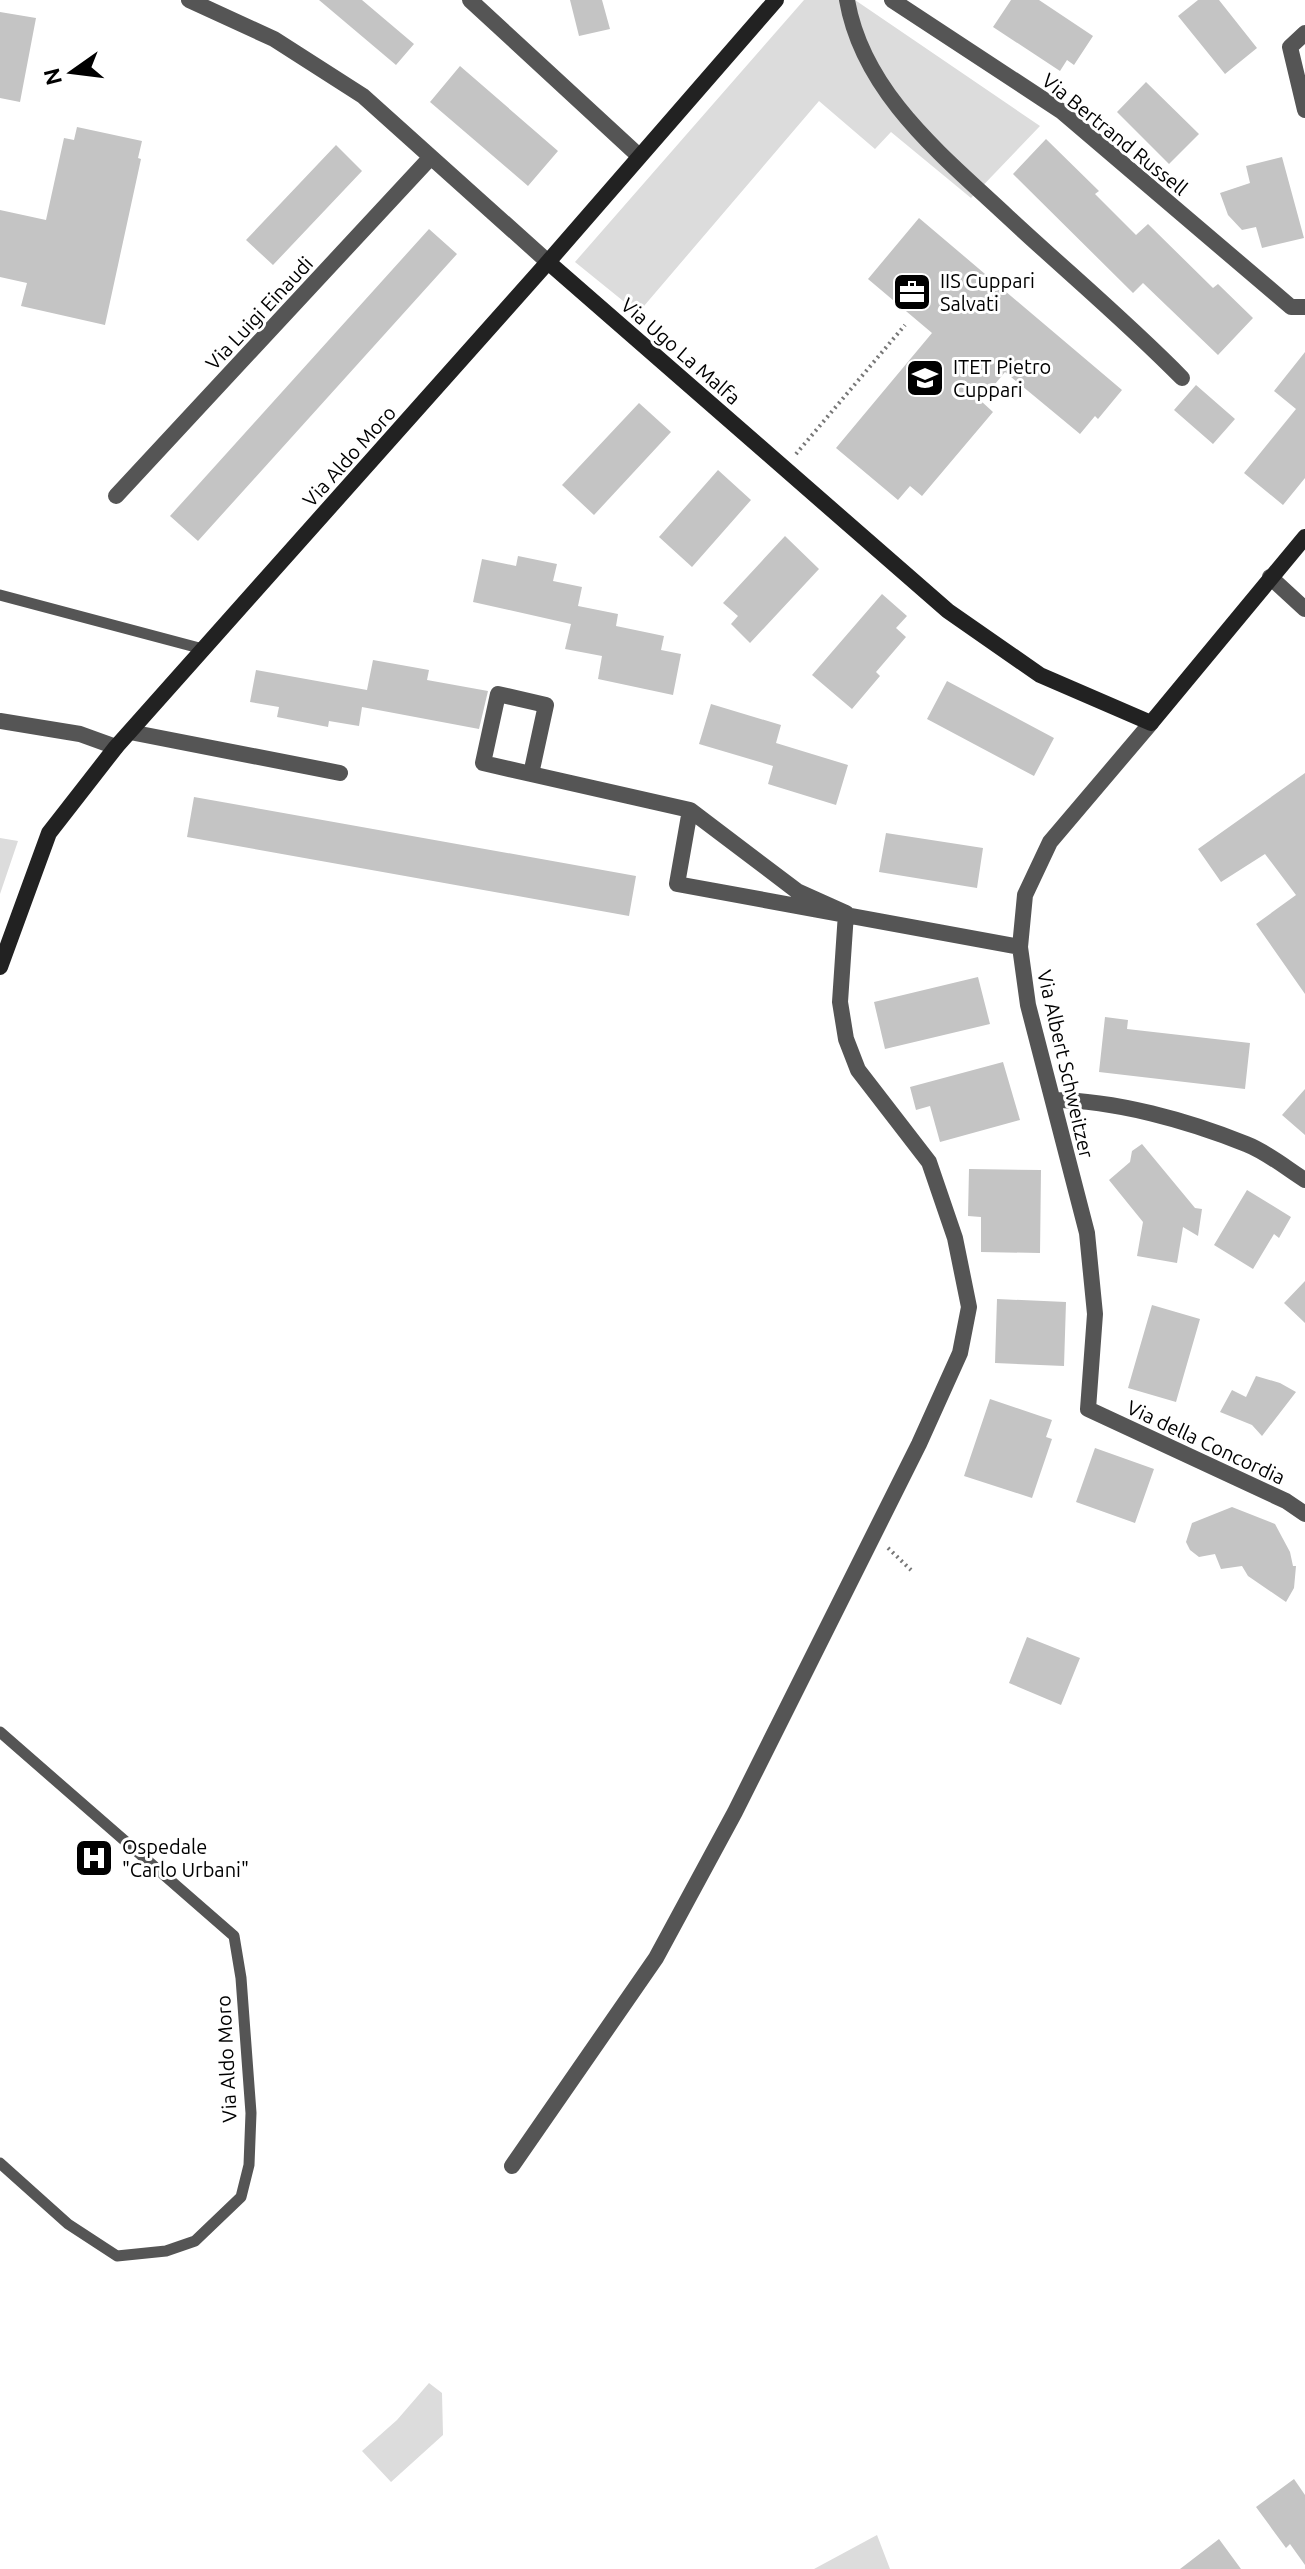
<svg xmlns="http://www.w3.org/2000/svg" width="1305" height="2569" viewBox="0 0 1305 2569" font-family="Ubuntu,sans-serif">
<rect width="100%" height="100%" fill="#fff"/>
<path fill="#dcdcdc" d="M804,0H855L1040,126L971,198L891,132L875,149L819,101L638,313L575,262Z
M0,838L18,841L0,894Z
M429,2383L442,2393L443,2435L391,2482L362,2451L397,2420Z
M877,2535L890,2569H814Z"/>
<path fill="#c4c4c4" d="M319,0H362L414,44L396,65Z
M570,0H602L610,29L579,36Z
M1011,0H1039L1093,36L1074,65L1067,60L1060,71L993,27Z
M1198,0H1219L1257,48L1225,74L1178,16Z
M0,12L36,18L20,102L0,98Z
M460,66L558,151L528,186L430,102Z
M1146,82L1199,134L1169,164L1117,112Z
M77,127L142,141L138,158L141,159L105,325L21,306L27,283L0,277V210L46,220L64,138L74,140Z
M1046,139L1099,191L1095,194L1136,235L1148,224L1213,288L1218,284L1253,318L1218,355L1143,283L1133,293L1013,174Z
M336,145L362,171L273,265L246,240Z
M1282,157L1304,238L1262,248L1256,227L1242,230L1228,215L1220,193L1250,183L1246,166Z
M919,218L1122,390L1098,419L1095,416L1080,434L1005,372L981,401L993,412L922,496L910,486L898,500L836,448L932,333L868,279Z
M429,229L457,254L198,541L170,516Z
M1305,352V478L1283,505L1244,473L1296,409L1274,391Z
M1196,385L1235,419L1213,444L1174,410Z
M639,403L671,432L594,515L562,485Z
M718,470L751,500L692,567L659,537Z
M785,536L819,569L750,643L731,624L738,616L723,603Z
M518,556L557,564L553,581L582,587L578,606L618,614L616,626L664,636L661,650L681,654L673,695L598,679L602,656L565,649L571,624L473,602L482,559L516,566Z
M882,594L907,616L896,628L906,637L876,672L880,676L852,709L812,675Z
M373,660L429,670L427,680L488,691L479,729L362,707L359,726L329,721L328,727L277,717L279,707L250,702L256,670L367,690Z
M947,681L1054,738L1034,776L927,719Z
M711,704L781,725L776,743L848,765L836,805L768,784L773,766L699,744Z
M1305,773V994L1256,924L1296,895L1265,854L1221,882L1198,849Z
M194,797L636,876L629,916L187,837Z
M886,833L983,848L977,888L879,872Z
M978,977L990,1024L885,1049L874,1002Z
M1105,1017L1128,1020L1127,1029L1250,1043L1245,1089L1099,1072Z
M1003,1062L1020,1120L940,1142L930,1106L916,1110L910,1087Z
M1305,1089V1135L1282,1115Z
M1142,1144L1195,1208L1202,1209L1198,1236L1183,1227L1177,1263L1137,1256L1143,1222L1109,1180L1130,1162L1132,1151Z
M969,1169L1041,1170L1040,1253L981,1252V1217L968,1216Z
M1247,1190L1291,1217L1279,1238L1274,1234L1253,1269L1214,1245Z
M1305,1281V1323L1284,1303Z
M997,1299L1066,1302L1064,1366L995,1363Z
M1152,1305L1200,1319L1176,1402L1128,1388Z
M1256,1376L1280,1383L1296,1392L1262,1436L1252,1425L1220,1412L1232,1390L1246,1397Z
M990,1399L1052,1420L1046,1437L1052,1439L1032,1498L964,1476Z
M1095,1448L1154,1469L1135,1523L1076,1502Z
M1232,1507L1275,1524L1290,1552L1293,1566H1296L1294,1588L1286,1602L1248,1576L1242,1566L1221,1569L1215,1554L1199,1557L1190,1550L1186,1542L1192,1523Z
M1027,1637L1080,1658L1061,1705L1009,1683Z
M1294,2479L1305,2495V2565L1290,2544L1286,2548L1256,2507Z
M1219,2539L1241,2569H1180Z"/>
<g fill="none" stroke-linecap="round" stroke-linejoin="round">
<path stroke="#777" stroke-width="4" stroke-dasharray="2 4" stroke-linecap="butt" d="M796,454L905,325
M888,1548L911,1570"/>
<path stroke="#555" stroke-width="11" d="M0,595L203,649
M0,1732L234,1936L241,1978L251,2113L249,2165L241,2197L195,2241L166,2251L117,2256L68,2224L0,2163"/>
<path stroke="#555" stroke-width="16" d="M189,0L274,39L363,96L548,262
M470,0L639,156
M847,0C863,93 942,155 1007,216C1065,270 1126,321 1182,378
M892,0L1061,111L1291,307H1305
M1305,33L1290,47L1305,110
M116,496L431,157
M1270,577L1305,609
M0,721L80,734L116,747
M1151,723L1050,842L1025,895L1020,947L1028,1005L1087,1233L1095,1314L1088,1409L1286,1501L1305,1514
M130,732L340,773
M531,774L483,763L498,694L546,705L531,774L690,810L677,884L1020,947
M1053,1100C1115,1100 1189,1121 1246,1144C1267,1152 1286,1168 1305,1180
M512,2166L656,1958L735,1812L919,1444L960,1353L969,1307L955,1238L929,1162L858,1070L846,1039L840,1002L846,913L797,891L690,810"/>
<path stroke="#222" stroke-width="16" d="M548,262L948,611L1040,675L1151,723L1305,537
M0,967L49,833L116,747L548,262L776,0"/>
</g>
<defs>
<g id="office-square" transform="scale(2)"><rect x="-9" y="-9" width="18" height="18" rx="4" fill="#000" stroke="#fff"/><path d="M-6-3h4V-5.5h4V-3h4V5H-6ZM-1-4.5V-3h2v-1.5ZM-6 0V1H6V0Z" fill="#fff"/></g>
<g id="school-square" transform="scale(2)"><rect x="-9" y="-9" width="18" height="18" rx="4" fill="#000" stroke="#fff"/><path d="M0-5L7-2L0 1L-7-2ZM-4 1L0 2.5L4 1V4Q0 6-4 4Z" fill="#fff"/></g>
<g id="hospital-square" transform="scale(2)"><rect x="-9" y="-9" width="18" height="18" rx="4" fill="#000" stroke="#fff"/><path d="M-5-5h3v3.5h4V-5h3V5h-3V1.5h-4V5h-3Z" fill="#fff"/></g>
</defs>
<g fill-rule="evenodd">
<use href="#office-square" x="912" y="292"/>
<use href="#school-square" x="925" y="378"/>
<use href="#hospital-square" x="94" y="1858"/>
</g>
<g text-anchor="middle" dominant-baseline="central" stroke-width="6" stroke-linejoin="round" paint-order="stroke">
<g font-size="20" fill="#000" stroke="#fff">
<text transform="translate(1115 134) rotate(39)">Via Bertrand Russell</text>
<text transform="translate(259 313) rotate(-47)">Via Luigi Einaudi</text>
<text transform="translate(681 351) rotate(41)">Via Ugo La Malfa</text>
<text transform="translate(349 456) rotate(-48)">Via Aldo Moro</text>
<text transform="translate(1066 1064) rotate(77)">Via Albert Schweitzer</text>
<text transform="translate(1206 1442) rotate(25)">Via della Concordia</text>
<text transform="translate(226 2059) rotate(-93)">Via Aldo Moro</text>
</g>
<g font-size="20" fill="#000" stroke="#fff" text-anchor="start">
<text x="940" y="280">IIS Cuppari<tspan x="940" dy="23">Salvati</tspan></text>
<text x="953" y="366">ITET Pietro<tspan x="953" dy="23">Cuppari</tspan></text>
<text x="122" y="1846">Ospedale<tspan x="122" dy="23">"Carlo Urbani"</tspan></text>
</g>
</g>
<g transform="translate(72 72) rotate(256)" stroke="#ffffff" stroke-width="6" paint-order="stroke">
<path d="M0-6L14 30L0 20L-14 30Z" fill="#000000"/>
<text y="-12" font-size="22" font-weight="bold" text-anchor="middle" fill="#000000">N</text>
</g>
</svg>
